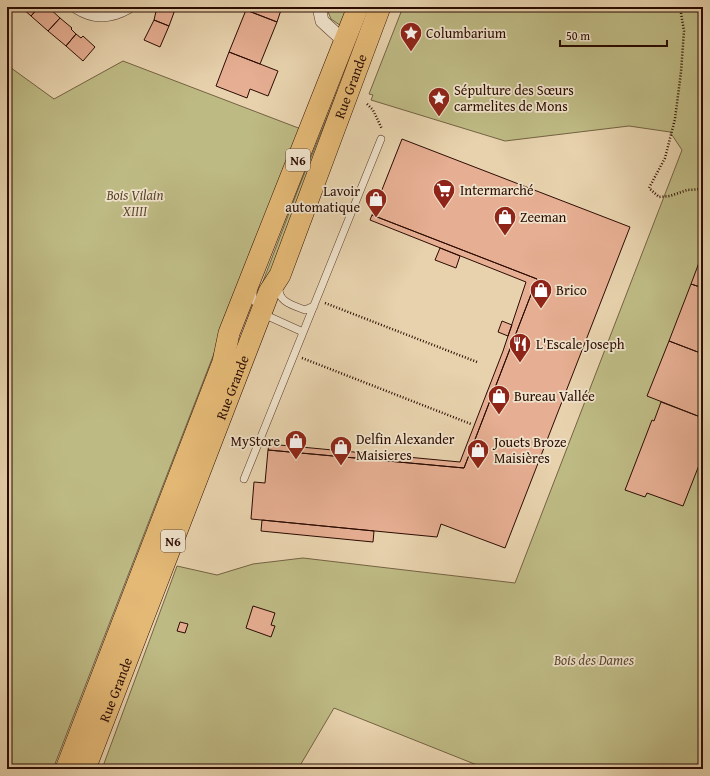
<svg xmlns="http://www.w3.org/2000/svg" width="710" height="776" viewBox="0 0 710 776" font-family="'Gentium Book Plus',serif">
<rect width="100%" height="100%" fill="#e7d2ad"/>
<filter id="stains"><feTurbulence type="fractalNoise" baseFrequency=".005" numOctaves="4"/><feColorMatrix values="0 0 0 0 .2 0 0 0 0 .09 0 0 0 0 .02 0 0 0 .5 -.17"/></filter>
<radialGradient id="worn" r=".72"><stop offset=".6" stop-color="#630" stop-opacity="0"/><stop offset="1" stop-color="#630" stop-opacity=".3"/></radialGradient>
<path fill="#beba84" stroke="#746242" d="M326,7H351L344,28L331,19Z
M403,7H703V769H487L334,708L298,769H102L177,566L217,575L253,564L303,558L515,583L682,150L670,132L629,126L505,141L371,100L373,95L369,94Z
M123,61L301,129L53,769H7V65L54,99Z
M338,90L263,296L262,284L299,187Z"/>
<path fill="#e6ae92" stroke="#2b0b01" d="M21,7H39L31,16Z
M39,7H45L46,8L48,7L60,18L48,31L31,16Z
M157,7H176L169,26L154,20Z
M247,7H282L277,22L246,10Z
M246,10L277,22L260,64L229,52Z
M60,18L72,28L71,29L76,34L66,46L48,31Z
M154,20L169,26L160,47L144,40Z
M76,34L81,38L83,36L95,47L83,61L66,46Z
M229,52L278,71L268,96L250,89L247,98L216,86Z
M402,139L630,227L505,548L441,524L437,537L251,519L254,482L265,483L268,450L464,468L537,279L372,215Z
M372,215L537,279L464,468L268,450L269,444L460,462L503,351L526,282L370,220Z
M440,248L460,256L456,268L435,260Z
M703,252V288L691,284Z
M691,284L703,288V354L669,341Z
M502,321L512,325L508,336L498,332Z
M669,341L703,354V418L647,396Z
M661,402L703,418V455L683,506L647,493L645,497L625,490L652,420L654,421Z
M262,520L374,531L373,542L261,531Z
M253,606L275,613L271,625L275,626L271,637L246,628Z
M180,622L188,624L185,633L177,631Z"/>
<g fill="none" stroke-linecap="round" stroke-linejoin="round">
<g stroke="#5a3d2c" stroke-width="8">
<path id="lane" d="M279,285C277,302 292,305 305,310L314,306
M253,289V298L261,313L303,332
M244,479L381,139"/>
</g>
<g stroke="#5a3d2c" stroke-width="14">
<path id="street" d="M77,7C94,18 111,17 128,7
M319,7L322,21L345,42"/>
</g>
<g stroke="#2b0b01" stroke-width="22">
<g id="primary">
<path d="M66,769L223,362L229,333L358,7"/>
<path id="s1" d="M85,769L261,313L269,292L280,275L380,7"/>
</g>
</g>
<path stroke="#2b0b01" stroke-width="2.5" stroke-dasharray="1 2" stroke-linecap="butt" d="M680,7L684,31L681,72L675,119L665,158L649,188L659,197L670,196L687,190L703,189
M367,104L373,110L382,129
M325,303L477,362
M302,358L471,424"/>
<use href="#lane" stroke="#efe2ca" stroke-width="7"/>
<use href="#street" stroke="#efe2ca" stroke-width="13"/>
<use href="#primary" stroke="#e4b976" stroke-width="21"/>
</g>
<defs>
<g id="sight-pin" transform="scale(1.15)"><path d="M0 17L-7.5 6A9.5 9.5 0 1 1 7.5 6Z" fill="#8f2418" stroke="#efe2ca"/><path d="M0-6L1.8-2.2L6-1.7L2.9 1.2L3.7 5.4L0 3.3L-3.7 5.4L-2.9 1.2L-6-1.7L-1.8-2.2Z" fill="#fff"/></g>
<g id="supermarket-pin" transform="scale(1.15)"><path d="M0 17L-7.5 6A9.5 9.5 0 1 1 7.5 6Z" fill="#8f2418" stroke="#efe2ca"/><path d="M-6-5.5h2.5l.6 2H6L4.5 2H-2.5L-4.4-4H-6ZM-1.5 3.2a1.3 1.3 0 1 0 .1 0ZM3 3.2a1.3 1.3 0 1 0 .1 0Z" fill="#fff"/></g>
<g id="shop-pin" transform="scale(1.15)"><path d="M0 17L-7.5 6A9.5 9.5 0 1 1 7.5 6Z" fill="#8f2418" stroke="#efe2ca"/><path d="M-5-2.5h2.3a2.7 3.5 0 0 1 5.4 0H5L5.5 6h-11ZM-1.5-2.5h3a1.5 2.3 0 0 0-3 0Z" fill="#fff"/></g>
<g id="restaurant-pin" transform="scale(1.15)"><path d="M0 17L-7.5 6A9.5 9.5 0 1 1 7.5 6Z" fill="#8f2418" stroke="#efe2ca"/><path d="M-5-6h1v4h1v-4h1v4h1v-4h1v5L-1.5 .5V6h-2V.5L-5-1ZM5-6V6H3V1.5H1.5Q1.5-4 5-6Z" fill="#fff"/></g>
</defs>
<g fill-rule="evenodd">
<use href="#sight-pin" x="411" y="33"/>
<use href="#sight-pin" x="439" y="98"/>
<use href="#supermarket-pin" x="444" y="190"/>
<use href="#shop-pin" x="376" y="199"/>
<use href="#shop-pin" x="505" y="217"/>
<use href="#shop-pin" x="541" y="290"/>
<use href="#restaurant-pin" x="520" y="344"/>
<use href="#shop-pin" x="499" y="396"/>
<use href="#shop-pin" x="296" y="441"/>
<use href="#shop-pin" x="341" y="447"/>
<use href="#shop-pin" x="478" y="450"/>
</g>
<g text-anchor="middle" dominant-baseline="central" stroke-width="3.5" stroke-linejoin="round" paint-order="stroke">
<g fill="#efe2ca" stroke="#664c3d" stroke-width="1">
<rect x="286" y="149" width="24" height="22" rx="3"/>
<rect x="161" y="530" width="24" height="22" rx="3"/>
</g>
<g font-size="13" font-weight="bold" fill="#2b0b01">
<text x="298" y="160">N6</text>
<text x="173" y="541">N6</text>
</g>
<g font-size="14" fill="#2b0b01" stroke="#efe2ca" text-anchor="start">
<text x="426" y="33">Columbarium</text>
<text x="454" y="90">Sépulture des Sœurs<tspan x="454" dy="16">carmelites de Mons</tspan></text>
<text x="460" y="190">Intermarché</text>
<text x="360" y="191" text-anchor="end">Lavoir<tspan x="360" dy="16">automatique</tspan></text>
<text x="520" y="217">Zeeman</text>
<text x="556" y="290">Brico</text>
<text x="536" y="344">L'Escale Joseph</text>
<text x="514" y="396">Bureau Vallée</text>
<text x="356" y="439">Delfin Alexander<tspan x="356" dy="16">Maisieres</tspan></text>
<text x="280" y="441" text-anchor="end">MyStore</text>
<text x="494" y="442">Jouets Broze<tspan x="494" dy="16">Maisières</tspan></text>
</g>
<g font-size="14" fill="#2b0b01" stroke="#efe2ca">
<text stroke="none"><textPath href="#s1" startOffset="733">Rue Grande</textPath></text>
<text stroke="none"><textPath href="#s1" startOffset="409">Rue Grande</textPath></text>
<text stroke="none"><textPath href="#s1" startOffset="85">Rue Grande</textPath></text>
</g>
<g font-size="14" font-style="italic" fill="#5e482f" stroke="#efe2ca">
<text x="135" y="195">Bois Vilain<tspan x="135" dy="16">XIIII</tspan></text>
<text x="594" y="660">Bois des Dames</text>
</g>
</g>
<rect width="710" height="776" fill="none" stroke="#e7d2ad" stroke-width="24"/>
<rect x="8" y="8" width="694" height="760" fill="none" stroke="#2b0b01" stroke-width="2"/>
<rect x="12" y="12" width="686" height="752" fill="none" stroke="#2b0b01"/>
<path d="M560 40v6h107v-6" fill="none" stroke="#2b0b01" stroke-width="2"/>
<text x="566" y="40" font-size="12" fill="#2b0b01" stroke="#efe2ca" stroke-width="3" paint-order="stroke">50 m</text>
<rect width="100%" height="100%" filter="url(#stains)"/>
<rect width="100%" height="100%" fill="url(#worn)"/>
</svg>
